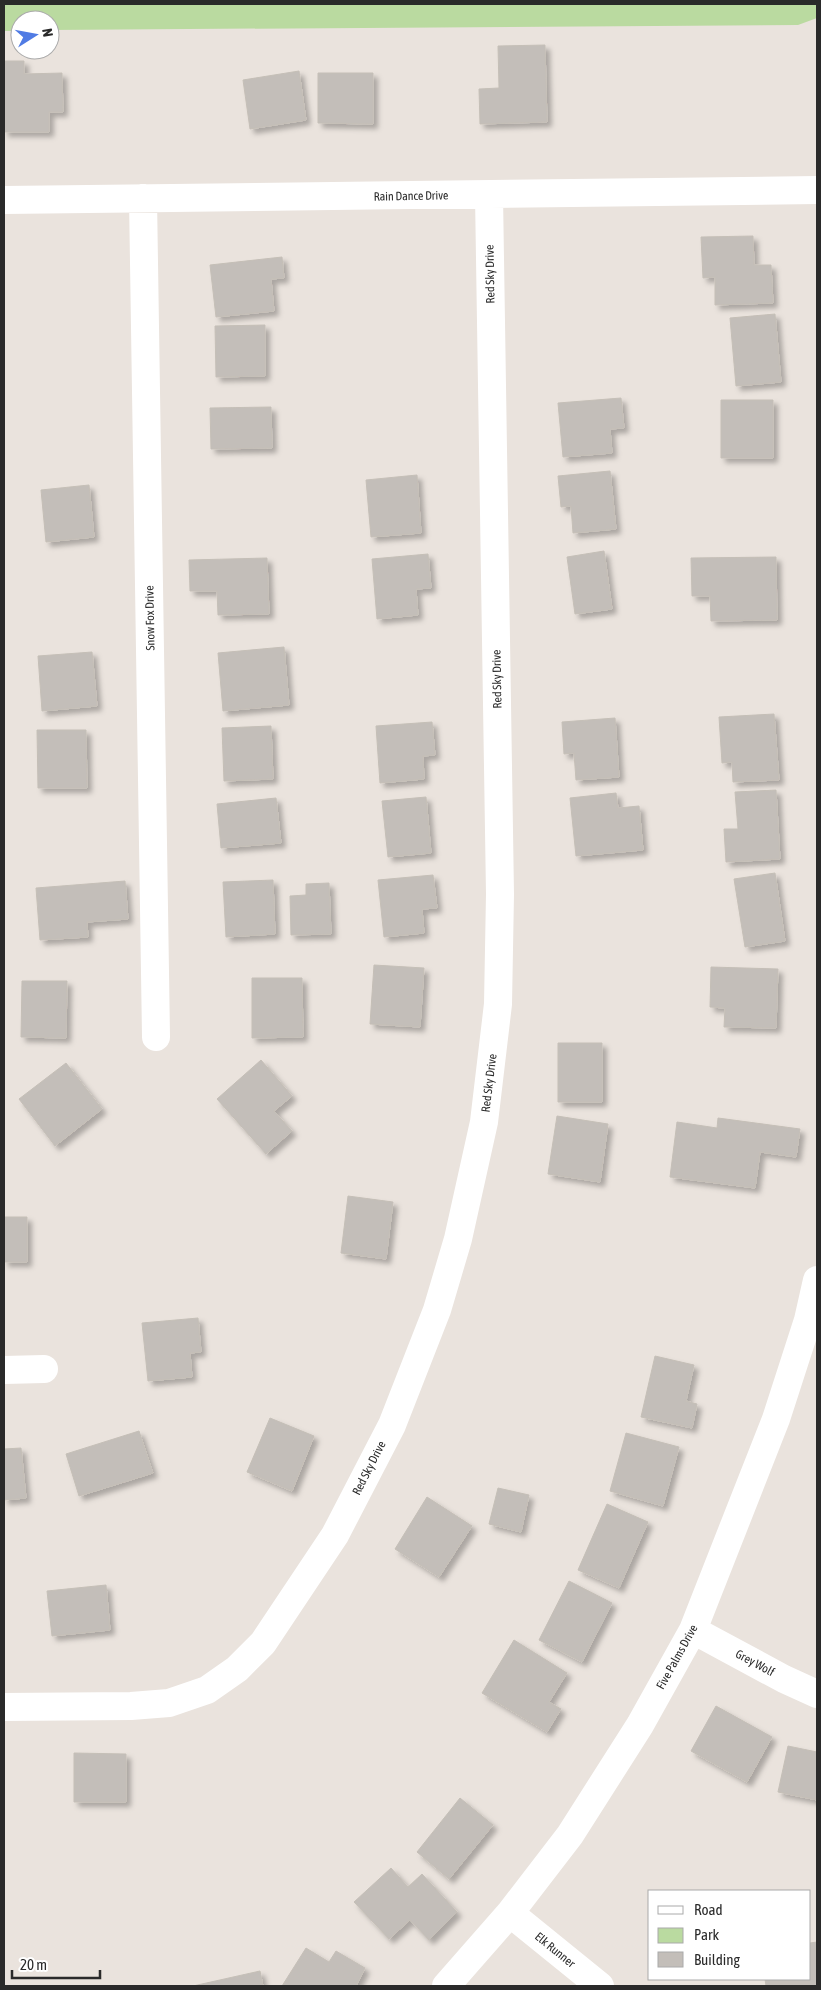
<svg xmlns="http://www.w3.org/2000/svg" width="821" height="1990" viewBox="0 0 821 1990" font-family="'Asap Condensed',sans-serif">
<defs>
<filter id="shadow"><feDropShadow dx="4.5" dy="4.5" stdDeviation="2.5" flood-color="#0004"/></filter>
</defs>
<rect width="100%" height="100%" fill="#eae3dd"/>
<path fill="#badaa0" d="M4,4H817V18L798,25L50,30V20H20V31H4Z"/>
<path fill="#c3beb9" stroke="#c5bfb7" filter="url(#shadow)" d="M545,45L547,122L480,124L479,89L499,88L498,46Z
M4,61H24V74L62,73L63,112H49V132H4Z
M299,71L306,120L250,129L243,80Z
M318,73H373V124L318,123Z
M753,236L754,265H771L773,303L715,305V277L703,278L701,237Z
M282,257L284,278L271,279L274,311L216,317L210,265Z
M775,314L781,382L736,386L730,318Z
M265,325V376L216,377L215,326Z
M621,398L624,428L610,429L612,453L563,457L558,403Z
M721,400H773V458H721Z
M271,407L272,448L211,449L210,408Z
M610,471L616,529L573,533L571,506L561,507L558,476Z
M417,475L421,533L371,537L366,480Z
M89,485L94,537L46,542L41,490Z
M604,551L612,609L575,614L567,557Z
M428,554L431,588L416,589L418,615L377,619L372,559Z
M776,557L777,620L711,621L710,596H692L691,558Z
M267,558L269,614L218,615L217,591H190L189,560Z
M284,647L289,705L223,711L218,653Z
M92,652L97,706L42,711L38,656Z
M774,714L779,780L733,782L732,762L722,763L719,717Z
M615,718L619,777L576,780L574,753L564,754L562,722Z
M432,722L435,755L423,756L424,779L380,783L376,726Z
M271,726L273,779L224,781L222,728Z
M37,730H86L87,788H38Z
M776,790L780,859L726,862L724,829H738L735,792Z
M616,793L618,808L639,806L643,850L576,856L570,798Z
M426,797L431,853L388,857L382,801Z
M276,798L281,843L221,848L217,804Z
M775,873L785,941L745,947L734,879Z
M433,875L437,908L422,909L424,933L384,937L378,880Z
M273,880L275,934L226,937L223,882Z
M125,881L128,919L87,922L88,937L40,940L36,888Z
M329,883L331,934L291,935L290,896L306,895V884Z
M374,965L424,968L420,1027L370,1024Z
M711,967L778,969L776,1028L724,1027L725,1008L710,1007Z
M252,978H302L303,1037L252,1038Z
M22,981H67L66,1038L21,1037Z
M558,1043H602V1102H558Z
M261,1060L292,1096L274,1111L292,1131L266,1154L217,1099Z
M66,1063L102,1109L55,1146L19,1099Z
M557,1116L608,1124L600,1182L548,1174Z
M718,1118L800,1129L796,1157L760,1152L755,1188L670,1177L677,1122L717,1128Z
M348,1196L393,1202L386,1259L341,1253Z
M4,1217H27V1262H4Z
M198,1318L201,1352L190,1353L192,1377L148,1381L142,1323Z
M655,1356L694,1365L686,1401L697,1404L692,1428L641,1417Z
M270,1418L314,1436L292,1491L247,1472Z
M139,1431L153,1473L79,1496L66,1454Z
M626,1433L679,1447L663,1506L610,1491Z
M21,1448L26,1498L4,1500V1449Z
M498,1488L529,1495L521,1532L489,1524Z
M427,1497L472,1526L439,1577L395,1549Z
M607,1504L648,1522L619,1588L578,1570Z
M569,1581L612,1603L582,1662L539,1640Z
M106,1585L110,1630L52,1636L47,1591Z
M514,1640L567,1673L549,1702L561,1709L547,1732L482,1693Z
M716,1706L772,1737L747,1782L691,1751Z
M788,1746L817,1752V1800L778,1792Z
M74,1753L126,1754V1802H74Z
M460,1798L493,1825L449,1879L417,1852Z
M391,1868L408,1887L422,1874L457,1912L429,1940L410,1920L389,1939L354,1902Z
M817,1942V1986H766L765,1979H810V1943Z
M306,1948L329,1962L336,1951L365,1968L356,1986H282Z
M260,1971L263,1986H193Z"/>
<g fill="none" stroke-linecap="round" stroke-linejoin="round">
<path stroke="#fff" stroke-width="28" d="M143,198L156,1037
M4,200L817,190
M4,1370L44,1369
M693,1630L784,1679L817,1694
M4,1707L131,1706L169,1703L207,1690L237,1669L263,1643L335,1535L392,1425L437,1310L458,1239L484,1122L498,1004L500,894L489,195
M510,1913L600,1986
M446,1986L510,1913L570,1835L640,1725L693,1630L776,1419L808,1320L817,1280"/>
</g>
<g text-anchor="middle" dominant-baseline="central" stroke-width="5" stroke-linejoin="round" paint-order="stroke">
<g font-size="12" fill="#2a2a2a" stroke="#fff">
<text transform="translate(411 196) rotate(-1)">Rain Dance Drive</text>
<text transform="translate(490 274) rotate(-91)">Red Sky Drive</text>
<text transform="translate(150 618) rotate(-91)">Snow Fox Drive</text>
<text transform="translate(497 679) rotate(-91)">Red Sky Drive</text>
<text transform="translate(489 1083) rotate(-83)">Red Sky Drive</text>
<text transform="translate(369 1468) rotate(-63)">Red Sky Drive</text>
<text transform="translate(677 1657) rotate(-61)">Five Palms Drive</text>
<text transform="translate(755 1663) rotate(28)">Grey Wolf</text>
<text transform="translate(555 1950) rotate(39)">Elk Runner</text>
</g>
</g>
<rect width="821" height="1990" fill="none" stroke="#2a2a2a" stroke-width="10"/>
<rect x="648" y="1890" width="162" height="90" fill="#ffffff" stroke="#aaaaaa"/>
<rect x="658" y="1906" width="25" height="8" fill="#ffffff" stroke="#aaaaaa"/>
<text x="694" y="1915" font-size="15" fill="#2a2a2a">Road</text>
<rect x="658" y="1928" width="25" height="15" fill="#badaa0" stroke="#aaaaaa"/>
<text x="694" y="1940" font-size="15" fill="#2a2a2a">Park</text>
<rect x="658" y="1952" width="25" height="15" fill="#c3beb9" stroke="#aaaaaa"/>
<text x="694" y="1965" font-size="15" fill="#2a2a2a">Building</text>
<g transform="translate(35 35) rotate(79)"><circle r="24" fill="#ffffff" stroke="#aaaaaa"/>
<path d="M0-4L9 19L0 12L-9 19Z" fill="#507be4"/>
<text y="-8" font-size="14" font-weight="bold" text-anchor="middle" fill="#2a2a2a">N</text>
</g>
<path d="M12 1970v8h88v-8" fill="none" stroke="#2a2a2a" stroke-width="2.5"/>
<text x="20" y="1970" font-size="15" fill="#2a2a2a" stroke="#ffffff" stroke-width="4" paint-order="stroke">20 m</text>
</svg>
